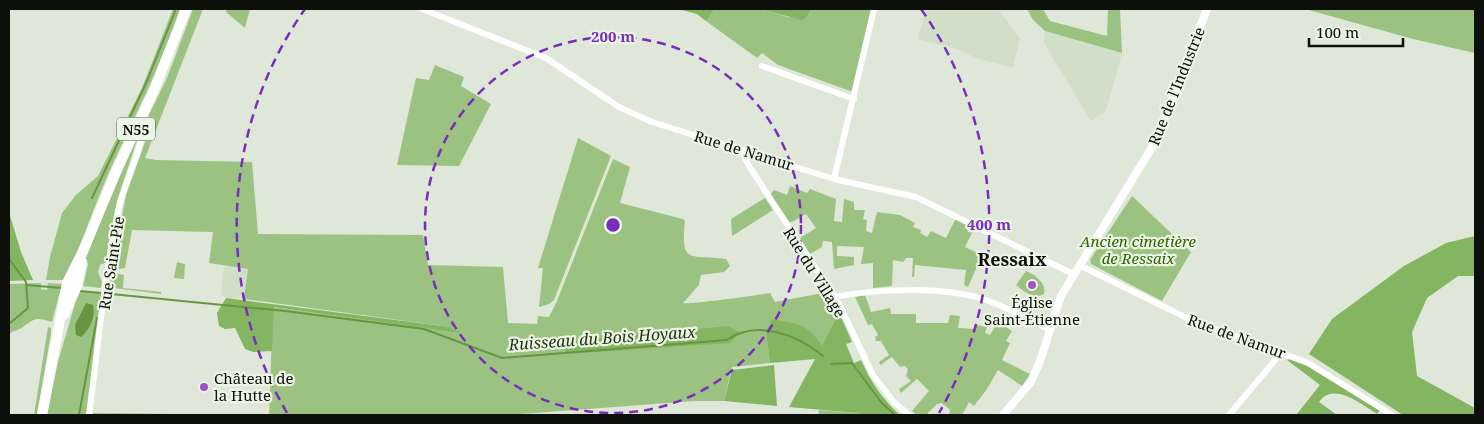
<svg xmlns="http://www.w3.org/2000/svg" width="1484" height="424" viewBox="0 0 1484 424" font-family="'Noto Serif',serif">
<rect width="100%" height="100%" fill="#dee7d8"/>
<path fill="#d1dec8" d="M926,9H998L1020,39L1013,68L976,58L955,48L918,39Z
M1045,31L1122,53L1106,111L1091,121L1044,43Z
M224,266L248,269L244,299L226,298L221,294Z"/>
<path fill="#9cc281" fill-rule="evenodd" d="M173,9H180C162,65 134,117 110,170C94,206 82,244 65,280H46L50,257L62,213L76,195L98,176L142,88Z
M193,9H203L145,158L156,160L252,162L258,234L423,235L428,265L503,267L508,323L537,324L538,316L549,317L557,301L613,159L630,167L620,203L683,219L685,221C680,266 691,254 726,259L730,266L724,272L701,275L699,285L683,303C687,305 759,295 770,293L775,302L828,292L839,312L822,345L766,333L770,363L732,367L724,401H694L508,415H269L273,307L459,332L450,327L244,299L248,269L209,263L213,232L132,230L125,268L117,269L113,266L126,195L149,131V115L167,78ZM661,334L565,354L564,342Z
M227,9H250L245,28L226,12Z
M712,9H759L788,17H807L811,9H872L853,92L778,65L762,53L757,58L706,21Z
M1027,9H1043L1050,21L1107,36L1108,9H1120L1122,53L1045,31L1033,20Z
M1305,9H1475V53L1413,39Z
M435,65L464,77L461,86L491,104L459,166L397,165L416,78L429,80Z
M140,131L117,201L107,262L100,265L98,272L102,282L101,288L83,286L88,264L86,258L101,219Z
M578,138L611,156L554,300L549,304L539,307L543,268H538Z
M790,186L807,193L810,189L836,199L834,221L842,222L844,199L854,202V210H865L863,219L867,220L866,231L872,233L877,212L900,215L915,223L913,227L921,230L920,233L927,237L931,231L946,238L956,218L975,227L965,247L982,255L968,287L964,285L966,270L915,265L914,277H912L913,258H906L903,262L893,260L892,286L873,288V263L861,264L864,247L837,246V256L854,257V265L834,269L832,242L823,241L822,247L810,254L800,238L816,228L806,214L792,222H788L770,195L774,190L787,195Z
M1132,196L1191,252L1162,301L1091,264L1090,260Z
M765,198L773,210L732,236L731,219Z
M177,262L185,264L184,279L174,278Z
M1026,271C1035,275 1047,283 1044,294C1032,300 1024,291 1016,285Z
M115,273L124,275L123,288L161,292V294L114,288L110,282L112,275Z
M41,283V289L47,290L48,283L62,284L52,322C36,317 35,318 23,327C19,330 13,331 9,334V284Z
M79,290L103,294L86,415H47L58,362Z
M865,295L871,312L890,308L891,314H916V323H948L950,315L960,316L958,328L975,329L976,325L987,327L985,333L990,335L998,322L1012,331L1006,341L1010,343L1002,360L1030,374L1022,386L998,370L987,389L974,406L969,402L962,415H949L950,410L942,403L937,404L926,415H917L912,411L929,391L917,379L901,393L899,389L911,381L906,376L908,369L905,366L900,367L892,357L880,365L879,362L889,355L881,341H875L876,340L875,337L878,335L872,324L868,325L855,297Z
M48,327L51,328V333L37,415H34Z
M819,410L858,413L861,415H818Z
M93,413L179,414V415H92Z"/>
<path fill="#84b560" d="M678,9H714L706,21L697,14Z
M759,9H811L807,17L802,20Z
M9,212L21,252L33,280L9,281Z
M1475,236V276H1458L1427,298L1412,332L1417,376L1475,408V415H1403L1309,354L1332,319L1404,266L1446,243Z
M226,298L450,327L461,333L274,307L272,351L253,352L245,349L235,328L225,329L219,326L217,313Z
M839,312L852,342L846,344L854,363L861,360C871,382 882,399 900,415H861L858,413L789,407L815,359L770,363L766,333L772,319C800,325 804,322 822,345Z
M728,326L740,333L730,343L565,354L564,342Z
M1293,358L1306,364L1380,410L1377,414C1362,405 1334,381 1319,402L1337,415H1296L1320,385L1287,360Z
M774,365L777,406L724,401L732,370Z"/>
<path fill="#679642" d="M86,303L93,305C96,317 90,329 81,337L76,335L75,325Z"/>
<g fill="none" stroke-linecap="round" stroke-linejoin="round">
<path stroke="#679642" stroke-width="2" d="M92,198L147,81L176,9
M9,259L26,282L28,308L9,324
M27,285L61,288
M80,291L102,293
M111,294L285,311L424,329L502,358L727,340C757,319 798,335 823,356
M831,364L852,363L881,402L895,415
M79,415L97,318"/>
<path stroke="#fff" stroke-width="6" d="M422,9L546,58L619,107L652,122L834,179L916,197L1073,274
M762,66L854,99
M745,150L744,156L749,166L839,304L873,375L893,401L909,415
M834,179L874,9
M1079,265L1191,320L1308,363L1392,415
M834,297C877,289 941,286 983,299C1005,306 1027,319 1049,329
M89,415C98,347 104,278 118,211C125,179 145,147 144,115
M1229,415L1281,353"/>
<path stroke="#fff" stroke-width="8" d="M1003,415L1031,382L1040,361L1061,296L1157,139L1207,9"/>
<path stroke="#fff" stroke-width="10" d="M64,315L77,286L82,262
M42,415L67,283L84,249L118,167L154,90L186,9"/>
</g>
<g fill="none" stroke="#7b2cbf" stroke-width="2.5" stroke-dasharray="9 6">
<circle cx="613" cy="225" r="188"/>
<path d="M287 413A376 376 0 0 1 305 9M921 9A376 376 0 0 1 939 413"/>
</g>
<g fill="#a154c6" stroke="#ebf5e5" stroke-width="2">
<circle cx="1032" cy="285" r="5"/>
<circle cx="204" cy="387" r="5"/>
</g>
<g text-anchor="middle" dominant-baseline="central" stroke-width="4.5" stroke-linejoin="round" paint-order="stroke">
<rect fill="#ebf5e5" stroke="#4f544c" stroke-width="1" x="117" y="117.5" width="38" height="23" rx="4"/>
<g font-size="14" font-weight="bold" fill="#0c0f0a">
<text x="136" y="129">N55</text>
</g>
<g font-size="15" fill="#0c0f0a" stroke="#ebf5e5">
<text transform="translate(1176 86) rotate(-68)">Rue de l'Industrie</text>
<text transform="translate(744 150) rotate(17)">Rue de Namur</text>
<text transform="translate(111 263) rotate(-81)">Rue Saint-Pie</text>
<text transform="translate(815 272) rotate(58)">Rue du Village</text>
<text transform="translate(1237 336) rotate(20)">Rue de Namur</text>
</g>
<g font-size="15" font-style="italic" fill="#346000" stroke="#ebf5e5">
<text x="1138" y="241">Ancien cimetière<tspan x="1138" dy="17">de Ressaix</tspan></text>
</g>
<g font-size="15" fill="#0c0f0a" stroke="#ebf5e5">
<text x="1032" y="302">Église<tspan x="1032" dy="17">Saint-Étienne</tspan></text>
<text x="214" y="378" text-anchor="start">Château de<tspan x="214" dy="17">la Hutte</tspan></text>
</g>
<g font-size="16" font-style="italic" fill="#223613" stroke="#ebf5e5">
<text transform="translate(602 338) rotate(-4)">Ruisseau du Bois Hoyaux</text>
</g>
<g font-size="18" font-weight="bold" fill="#0c0f0a" stroke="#ebf5e5">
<text x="1012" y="259">Ressaix</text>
</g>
</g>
<circle cx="613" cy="225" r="8" fill="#7b2cbf" stroke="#ebf5e5" stroke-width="2.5"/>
<g font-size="15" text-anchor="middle" font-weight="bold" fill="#7b2cbf" stroke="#ebf5e5" stroke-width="4.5" stroke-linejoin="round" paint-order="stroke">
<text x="613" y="42">200 m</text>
<text x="989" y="230">400 m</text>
</g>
<rect width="1484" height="424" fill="none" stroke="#0c0f0a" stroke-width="20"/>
<path d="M1309 38v8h94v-8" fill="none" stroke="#0c0f0a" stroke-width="2.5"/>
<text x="1316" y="38" font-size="15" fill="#0c0f0a" stroke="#ebf5e5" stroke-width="4" paint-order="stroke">100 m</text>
</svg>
